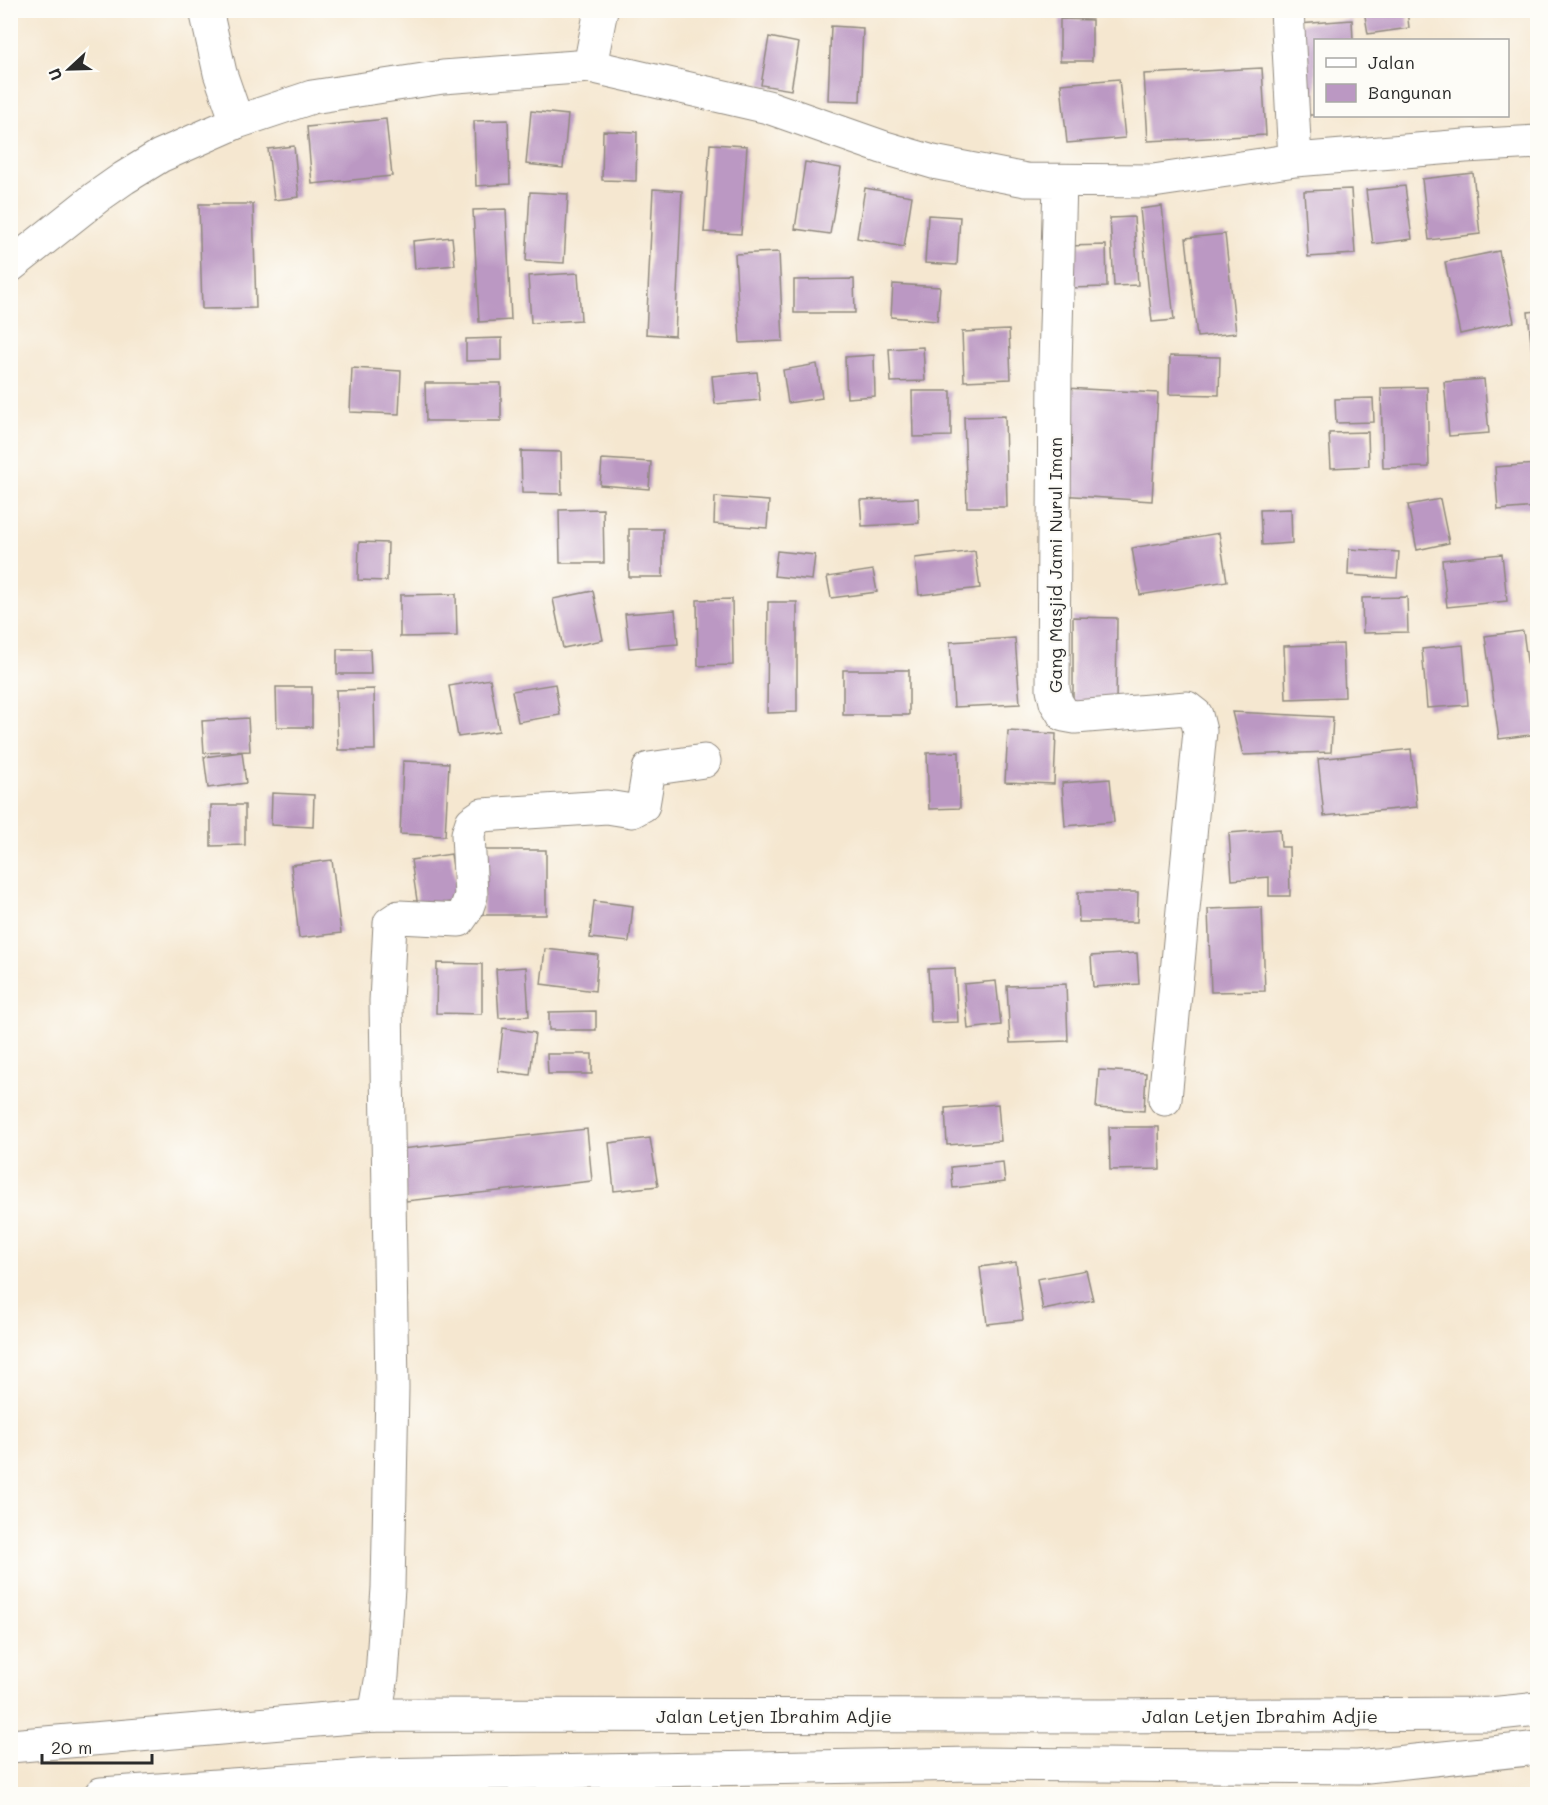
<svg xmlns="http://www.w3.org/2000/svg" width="1548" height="1805" viewBox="0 0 1548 1805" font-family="Mali,sans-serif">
<rect width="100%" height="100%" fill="#fdfcf7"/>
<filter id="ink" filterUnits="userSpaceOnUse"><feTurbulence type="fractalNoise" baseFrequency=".0167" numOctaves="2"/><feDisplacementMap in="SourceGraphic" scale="12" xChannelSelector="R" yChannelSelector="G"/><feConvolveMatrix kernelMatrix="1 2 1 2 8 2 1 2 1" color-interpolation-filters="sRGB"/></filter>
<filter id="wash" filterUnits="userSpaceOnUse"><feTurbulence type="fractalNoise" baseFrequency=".008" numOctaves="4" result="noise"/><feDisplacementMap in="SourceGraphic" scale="24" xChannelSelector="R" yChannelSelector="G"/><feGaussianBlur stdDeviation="1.35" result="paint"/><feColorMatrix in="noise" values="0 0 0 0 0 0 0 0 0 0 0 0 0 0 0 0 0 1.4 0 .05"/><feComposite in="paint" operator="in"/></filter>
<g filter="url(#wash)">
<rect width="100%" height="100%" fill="#f5e7d0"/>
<g id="blocks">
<path fill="#bb98c3" d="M1364,10H1407L1409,28L1368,34Z
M1060,19L1092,20V61H1060Z
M1352,20L1353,40H1316V115H1304L1298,24Z
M831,26L863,28L860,101L828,100Z
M769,37L799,43L791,90L761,85Z
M1262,68L1266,135L1148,141L1144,74Z
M1119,79L1125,138L1067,143L1061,84Z
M531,111L568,115L563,168L526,164Z
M386,119L392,176L312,184L307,127Z
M508,120L510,184L476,186L474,121Z
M603,131L637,132L636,181L602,180Z
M710,144L747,146L741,234L704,232Z
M294,146L299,197L274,200L268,149Z
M805,162L841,168L830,234L795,229Z
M1473,173L1480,234L1429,240L1422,179Z
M1405,186L1412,239L1373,244L1366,190Z
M865,188L912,196L904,247L857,238Z
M653,189L682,191L675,336L646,334Z
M1351,189L1355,254L1308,257L1304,191Z
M530,192L568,194L564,263L526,261Z
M199,204H253L256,308L202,309Z
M1162,206L1174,320L1152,322L1140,209Z
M1533,206H1538V228H1536Z
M506,209L511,320L479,322L473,210Z
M928,215L960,217L957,265L925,263Z
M1134,217L1138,285L1114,286L1110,218Z
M1225,234L1236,333L1197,337L1186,238Z
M452,237L455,265L415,269L413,241Z
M1106,245L1107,287L1067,288L1066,246Z
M1499,251L1514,322L1460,334L1445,262Z
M779,252L783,341L740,343L735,254Z
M578,273L581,320L531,323L528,276Z
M854,279L855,313H794V280Z
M893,284L940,287L937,321L891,317Z
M1538,311V371L1534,372L1528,312Z
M1009,330L1011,379L964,381L962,332Z
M502,338V360L466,361V339Z
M923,347L925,381L891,382L889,349Z
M874,355L875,396L847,398L845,357Z
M1170,356L1220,357L1219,395L1169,394Z
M817,364L822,398L788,403L783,370Z
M352,368L401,371L399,414L350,412Z
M757,372L760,400L715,404L712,376Z
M1484,379L1489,433L1449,436L1444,382Z
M425,383H501V421H426Z
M1427,387L1429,467L1383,468L1381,388Z
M1065,388L1158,393L1152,501L1059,495Z
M912,391H951V436L913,437Z
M1373,398L1374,422L1336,423L1335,399Z
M1005,416L1007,507H967L964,417Z
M1368,432L1369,466L1331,468L1329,433Z
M521,451L561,452L562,494L522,493Z
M602,459L651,462L649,489L600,485Z
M1538,464V507L1498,510L1495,467Z
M715,497L769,501L767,528L714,524Z
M918,498L919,523L862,526L860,500Z
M1440,499L1449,543L1417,550L1408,505Z
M603,509L604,563H560L559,510Z
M1291,509L1292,543L1262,545L1260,510Z
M629,529H663V577H629Z
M1219,533L1227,581L1140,595L1132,548Z
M359,542L388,543L387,581L358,580Z
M1349,549L1399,552L1397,578L1348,575Z
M777,551L815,555L812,580L774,576Z
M975,551L980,588L919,595L915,558Z
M1502,554L1507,601L1447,607L1442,560Z
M873,570L877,592L831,598L827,577Z
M593,591L603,640L563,648L553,599Z
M456,594L457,636L400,637V595Z
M1407,597L1408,632L1363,633L1362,598Z
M732,599L733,665L698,666L697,600Z
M768,602H797V712L767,713Z
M675,610L678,644L629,648L625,614Z
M1073,617L1117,618L1116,706L1073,705Z
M1523,631L1537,734L1499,739L1485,636Z
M1015,638L1020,704L954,707L950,642Z
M1343,644L1345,697L1286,699L1284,646Z
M1463,645L1468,705L1427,708L1422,649Z
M337,649H370L371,674H337Z
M843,670H909V715H843Z
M490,679L499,731L458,737L449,686Z
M555,684L560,715L518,722L512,691Z
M276,687H312V727H277Z
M374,689L375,750H338L336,690Z
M1232,712L1333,717L1331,752L1243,755Z
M248,718L250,751L204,753L202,721Z
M1008,731L1056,734L1054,784L1005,782Z
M1411,749L1417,807L1324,816L1318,759Z
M242,752L246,783L208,788L204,757Z
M959,752L960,808L929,809L927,753Z
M403,761L449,763L445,836L400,834Z
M1110,779L1114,822L1065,826L1062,783Z
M272,793L314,795L313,827L271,825Z
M211,805H245V845L211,846Z
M1280,829L1281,847H1289L1290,896H1269V877L1232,880L1229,833Z
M483,850H546V915H483Z
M451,854L458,901L418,907L411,860Z
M332,860L341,933L299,938L291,865Z
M1078,892H1138L1137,922H1079Z
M594,901L633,906L629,942L590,938Z
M1262,907L1265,991L1211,992L1208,909Z
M545,949L598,955L595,991L541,984Z
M1137,953L1139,984L1093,987L1091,956Z
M437,963L482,964V1014L436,1013Z
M526,967L529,1016L499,1018L496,969Z
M955,968L958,1022L931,1023L928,969Z
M996,981L1001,1025L968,1029L964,984Z
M1066,984L1068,1041L1010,1043L1007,986Z
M596,1011V1030H549V1012Z
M503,1028L535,1033L530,1075L498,1071Z
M547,1054H592V1074H548Z
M1099,1070L1146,1073L1144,1111L1096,1108Z
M998,1104L1001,1141L947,1145L945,1108Z
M1109,1127H1159L1160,1169L1110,1170Z
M587,1129L592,1181L406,1201L401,1149Z
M650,1138L658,1186L614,1191L609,1143Z
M1003,1162L1005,1182L953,1188L951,1167Z
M1016,1262L1023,1320L987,1324L980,1267Z
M1086,1270L1093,1300L1043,1310L1037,1279Z"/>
</g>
</g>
<g filter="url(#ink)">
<use href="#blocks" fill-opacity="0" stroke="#90897e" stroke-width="1.5"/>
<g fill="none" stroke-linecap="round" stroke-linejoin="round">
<g stroke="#90897e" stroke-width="35">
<path id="minor" d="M206,10L220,73L237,122
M1287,10L1295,160
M590,66L601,10
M1060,181L1055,365L1053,689L1056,702L1064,715L1075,717L1187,708L1196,715L1200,731L1165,1099
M10,266L97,197L124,178L160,156L237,122L312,97L443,77L590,66L768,107L882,147L933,162L1026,180L1153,181L1295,160L1465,146L1538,142
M375,1715L382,1676L388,1588L392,1388L386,1001L390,923L399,917L459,920L466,910L471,896L468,834L472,822L482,815L607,807L632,811L643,805L649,769L704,761"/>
</g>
<g stroke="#90897e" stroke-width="35">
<path id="tertiary" d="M10,1746L375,1715L1101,1716L1490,1714L1538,1709
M101,1794L374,1775L973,1764L1358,1767L1538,1748"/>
</g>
<use href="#minor" stroke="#fff" stroke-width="33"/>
<use href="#tertiary" stroke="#fff" stroke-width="33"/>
</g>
</g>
<g text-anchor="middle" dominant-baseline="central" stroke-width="4.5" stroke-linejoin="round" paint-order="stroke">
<g font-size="18" fill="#2b2b2b" stroke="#fdfcf7">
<text transform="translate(1055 565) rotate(-90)">Gang Masjid Jami Nurul Iman</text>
<text x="774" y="1716">Jalan Letjen Ibrahim Adjie</text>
<text x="1260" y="1716">Jalan Letjen Ibrahim Adjie</text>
</g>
</g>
<rect width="1548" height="1805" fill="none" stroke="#fdfcf7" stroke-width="36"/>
<rect x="1314" y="39" width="195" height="78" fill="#fdfcf7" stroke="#a9a8a5" stroke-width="1.5"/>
<rect x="1326" y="58" width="30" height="9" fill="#ffffff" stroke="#a9a8a5" stroke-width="1.5"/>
<text x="1368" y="69" font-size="18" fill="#2b2b2b">Jalan</text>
<rect x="1326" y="84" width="30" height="18" fill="#bb98c3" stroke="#a9a8a5" stroke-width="1.5"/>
<text x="1368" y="99" font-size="18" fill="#2b2b2b">Bangunan</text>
<g transform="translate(69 69) rotate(248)" stroke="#fdfcf7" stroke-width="4.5" paint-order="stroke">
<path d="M0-4.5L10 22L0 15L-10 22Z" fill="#2b2b2b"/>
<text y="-9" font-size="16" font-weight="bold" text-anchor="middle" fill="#2b2b2b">U</text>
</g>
<path d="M42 1754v9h110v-9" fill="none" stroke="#2b2b2b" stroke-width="3"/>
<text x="51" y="1754" font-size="18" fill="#2b2b2b" stroke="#fdfcf7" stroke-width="4.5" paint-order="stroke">20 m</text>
</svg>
